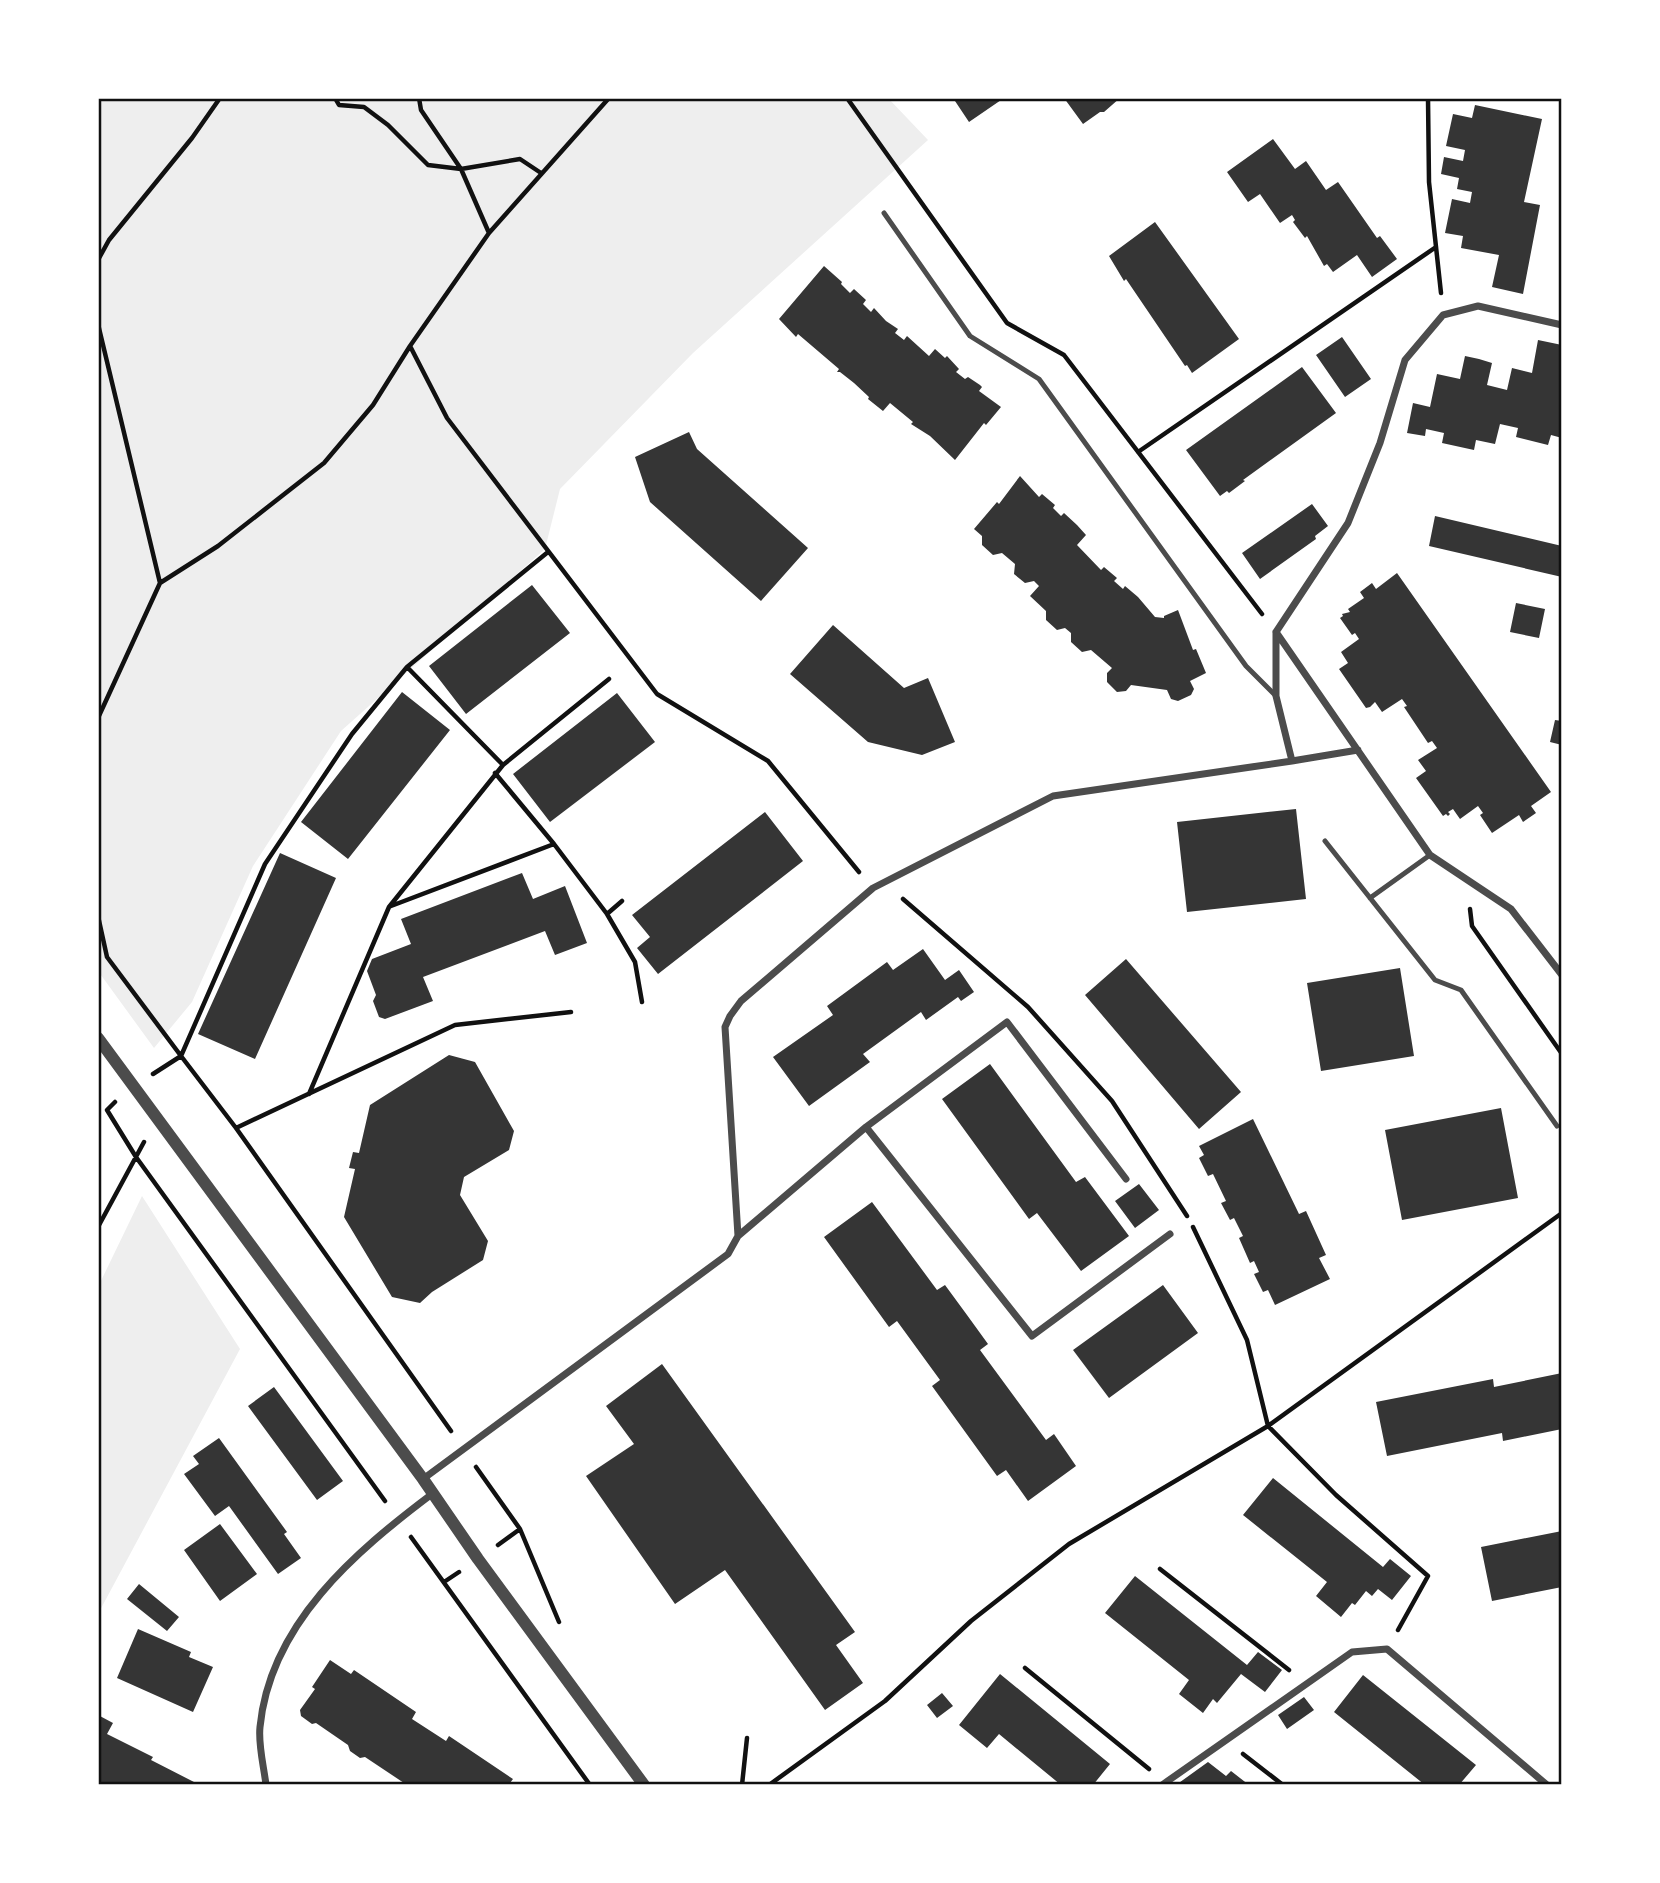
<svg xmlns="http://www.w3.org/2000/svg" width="1660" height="1883" viewBox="0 0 1660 1883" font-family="Jost,sans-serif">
<rect width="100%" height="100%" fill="#fff"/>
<path fill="#eee" d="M98,98H888L928,140L693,353L560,489L545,549L341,731L253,866L192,1002L154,1048L98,971Z
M142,1196L240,1349L98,1614V1287Z"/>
<path fill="#353535" d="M953,98H1004L969,122Z
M1064,98H1120L1104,112H1100L1083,124Z
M1475,105L1542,119L1524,202L1540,205L1523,294L1492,287L1499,255L1461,248L1463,236L1445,233L1452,199L1470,203L1472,192L1457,189L1459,178L1441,174L1444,157L1463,161L1465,150L1446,146L1453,114L1472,118Z
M1273,139L1295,169L1306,161L1326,190L1338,182L1377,238L1380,236L1397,259L1372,277L1357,255L1333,272L1327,264L1324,266L1307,236L1305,238L1293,222L1295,220L1292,215L1280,223L1260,194L1248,202L1227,172Z
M1155,222L1239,339L1192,373L1187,365L1185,366L1126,279L1124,281L1109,256Z
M824,266L842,282L841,284L850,293L854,289L866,300L863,304L871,312L874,308L886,321L898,329L895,333L904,340L907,336L929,356L935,349L945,358L947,356L959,369L956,372L965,379L968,377L980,385L982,387L979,391L1001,407L986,425L984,423L955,460L930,436L911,424L913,422L890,403L883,411L868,399L869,397L854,383L840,372H837L839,369L798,334L796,337L779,319Z
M1342,337L1371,379L1345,397L1316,355Z
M1538,340L1562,345L1560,379L1562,380V438L1551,435L1548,445L1516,437L1518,428L1500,424L1495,444L1476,440L1474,450L1442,443L1444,433L1426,429L1425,436L1407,433L1413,403L1430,407L1437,374L1460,379L1465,356L1479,359L1492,363L1487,385L1507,390L1512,368L1532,373Z
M1302,367L1336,413L1243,480L1245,481L1229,493L1227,491L1220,496L1186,450Z
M689,432L697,449L808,548L761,601L650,502L635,457Z
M1020,476L1039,497L1042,494L1055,505L1053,508L1061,516L1064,513L1077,525L1086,535L1077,545L1101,570L1104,567L1117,578L1114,581L1123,589L1125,586L1138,597L1155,617L1164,618V616L1178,610L1193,650L1196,649L1206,673L1190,681L1194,689L1191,695L1178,701L1171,699L1167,690L1131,685L1126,691L1117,692L1107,682V673L1112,668L1091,650L1082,652L1071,642V633L1065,628L1057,630L1046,620V611L1030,596L1039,586L1034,581L1025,583L1014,574L1015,564L1002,553L993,555L982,545V536L974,529L997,502L999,504Z
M1312,504L1328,526L1315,536L1316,539L1260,579L1242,553Z
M1435,516L1562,546V577L1429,546Z
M1397,573L1551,792L1531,806L1536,813L1523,822L1519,815L1492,833L1480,815L1483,813L1478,806L1460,819L1453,809L1448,812L1450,814L1448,816L1446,814L1443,816L1416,778L1426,771L1418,760L1437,748L1432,741L1428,743L1404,707L1407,706L1402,699L1382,712L1375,702L1370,707L1366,708L1339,669L1348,663L1341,652L1359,639L1355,633L1352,635L1340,618L1343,616L1342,614L1350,612L1348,609L1364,598L1360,592L1372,583L1376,589Z
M532,585L570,633L466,714L429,666Z
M1516,603L1545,609L1539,638L1510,632Z
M833,625L904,688L928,678L955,742L922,755L868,742L790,674Z
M402,692L450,730L348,859L301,822Z
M617,693L655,742L550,822L513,774Z
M1555,720L1562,721V745L1550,742Z
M1296,809L1306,899L1187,912L1177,822Z
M765,812L803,861L658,974L637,948L650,937L632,915Z
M280,853L336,878L255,1059L198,1034Z
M522,873L533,899L565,886L587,943L555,955L545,931L423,977L433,1001L385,1019L379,1017L373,1001L376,995L367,971L372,959L411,944L401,919Z
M923,949L945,980L959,970L974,992L961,1001L958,997L926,1020L921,1012L863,1054L870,1062L809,1106L773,1057L833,1015L827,1006L887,962L893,970Z
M1126,959L1241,1092L1199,1129L1085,995Z
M1400,968L1414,1056L1321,1071L1307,983Z
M449,1055L475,1062L514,1131L509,1150L464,1177L460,1195L488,1241L483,1260L432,1292L420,1303L392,1297L344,1217L355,1169L349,1168L353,1152L359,1153L370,1105Z
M990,1064L1076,1182L1085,1177L1129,1236L1081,1271L1037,1213L1029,1219L942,1099Z
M1501,1108L1518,1198L1402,1220L1385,1130Z
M1253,1119L1299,1214L1306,1211L1326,1255L1319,1258L1330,1279L1275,1305L1268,1290L1263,1292L1254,1274L1259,1272L1254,1261L1250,1263L1239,1238L1243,1236L1234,1218L1230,1220L1221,1203L1226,1201L1213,1174L1208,1176L1199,1158L1204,1155L1199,1146Z
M1139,1184L1159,1210L1135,1228L1115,1201Z
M872,1202L937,1290L945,1285L967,1315L988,1344L980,1350L1046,1440L1054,1434L1076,1466L1028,1501L1006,1470L997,1476L932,1386L940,1380L897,1321L889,1327L824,1237Z
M1163,1285L1198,1333L1109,1398L1073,1350Z
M662,1364L855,1632L836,1645L863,1683L825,1710L725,1570L675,1604L586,1476L634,1444L606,1406Z
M1562,1373V1429L1503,1441L1502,1433L1387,1456L1376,1402L1493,1379L1494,1387Z
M274,1387L343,1481L317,1500L248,1406Z
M219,1438L287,1532L284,1534L301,1558L278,1574L229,1506L215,1516L184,1474L199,1464L193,1456Z
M1273,1478L1383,1567L1390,1559L1411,1576L1392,1600L1378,1589L1372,1596L1366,1591L1355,1605L1352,1603L1341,1617L1316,1596L1327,1582L1243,1515Z
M220,1524L257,1574L220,1601L184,1550Z
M1562,1531V1587L1492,1601L1481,1547Z
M1135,1576L1247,1665L1258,1652L1282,1670L1265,1692L1241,1674L1217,1703L1213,1699L1203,1713L1179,1694L1189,1680L1105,1613Z
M139,1584L179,1617L167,1631L127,1599Z
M138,1629L191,1652L189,1657L213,1667L193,1712L117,1678Z
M330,1660L351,1674L354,1670L416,1712L412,1719L446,1741L449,1736L513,1779L510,1783L513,1785H407L365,1757L360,1758L350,1751L348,1745L316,1723L312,1724L301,1716L300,1710L315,1689L312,1687Z
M1000,1674L1110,1764L1093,1785H1061L999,1734L987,1748L959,1725Z
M1363,1675L1476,1765L1459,1785H1425L1334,1712Z
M942,1693L953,1706L937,1718L927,1705Z
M1304,1697L1314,1710L1287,1729L1278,1715Z
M98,1715L113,1723L107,1734L153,1757L151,1760L194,1782L192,1785H105L98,1781Z
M1208,1762L1226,1776L1231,1771L1249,1785H1176Z"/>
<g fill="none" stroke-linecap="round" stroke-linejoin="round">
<path stroke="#111" stroke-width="4.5" d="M335,98L339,105L364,107L388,125L428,165L461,169L520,159L541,173
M419,98L421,110L461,169L489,233
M847,98L1007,323L1064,355L1262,614
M1428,98L1429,182L1441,293
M98,260L109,240L192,138L220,98
M98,324L160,583
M410,346L447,418L657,694L768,761L859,872
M1138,452L1436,247
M407,667L503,765
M98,718L160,583L218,546L324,463L373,405L410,346L489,233L609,98
M495,773L554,844L607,914L635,962L642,1002
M903,899L1028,1007L1112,1101L1187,1216
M391,906L554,844
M1470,909L1472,926L1562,1054
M607,914L622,901
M98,916L107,957L181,1056L153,1074
M309,1094L389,907L503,765L609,679
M115,1102L107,1110L136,1157L385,1501
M236,1128L455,1025L571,1012
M98,1227L144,1142
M1193,1227L1247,1340L1268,1426L1336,1495L1428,1576L1398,1630
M451,1431L236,1128L181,1056L265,864L352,734L407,667L548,552
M476,1467L520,1529L559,1622
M411,1537L590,1785
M498,1545L520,1529
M1160,1569L1289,1670
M444,1582L459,1572
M1025,1668L1149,1769
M1243,1754L1283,1785
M742,1785L747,1738
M769,1785L885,1701L971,1621L1069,1544L1268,1426L1562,1213"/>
<path stroke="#4c4c4c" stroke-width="5" d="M884,213L970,336L1039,379L1246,666L1275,695
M1325,841L1435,980L1461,990L1557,1126
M1370,898L1430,855"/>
<path stroke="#4c4c4c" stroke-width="7" d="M1276,632L1348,523L1380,443L1405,360L1443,315L1478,306L1562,325
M1276,632L1430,855L1511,909L1562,975
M1292,761L1358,750
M866,1127L1032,1336L1170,1234
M738,1236L866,1127L1007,1022L1126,1179
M423,1479L728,1254L738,1236L725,1027L730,1016L741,1001L873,888L1053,796L1292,761L1276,696V632
M266,1785C264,1767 258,1745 260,1727C270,1624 355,1552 432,1494
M1162,1785L1352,1652L1387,1649L1547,1785"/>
<path stroke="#4c4c4c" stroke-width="12" d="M98,1038L423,1479L478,1559L644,1785"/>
</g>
<rect width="1660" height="1883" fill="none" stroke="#ffffff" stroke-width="200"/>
<rect x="100" y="100" width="1460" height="1683" fill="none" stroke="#111" stroke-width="2.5"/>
</svg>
